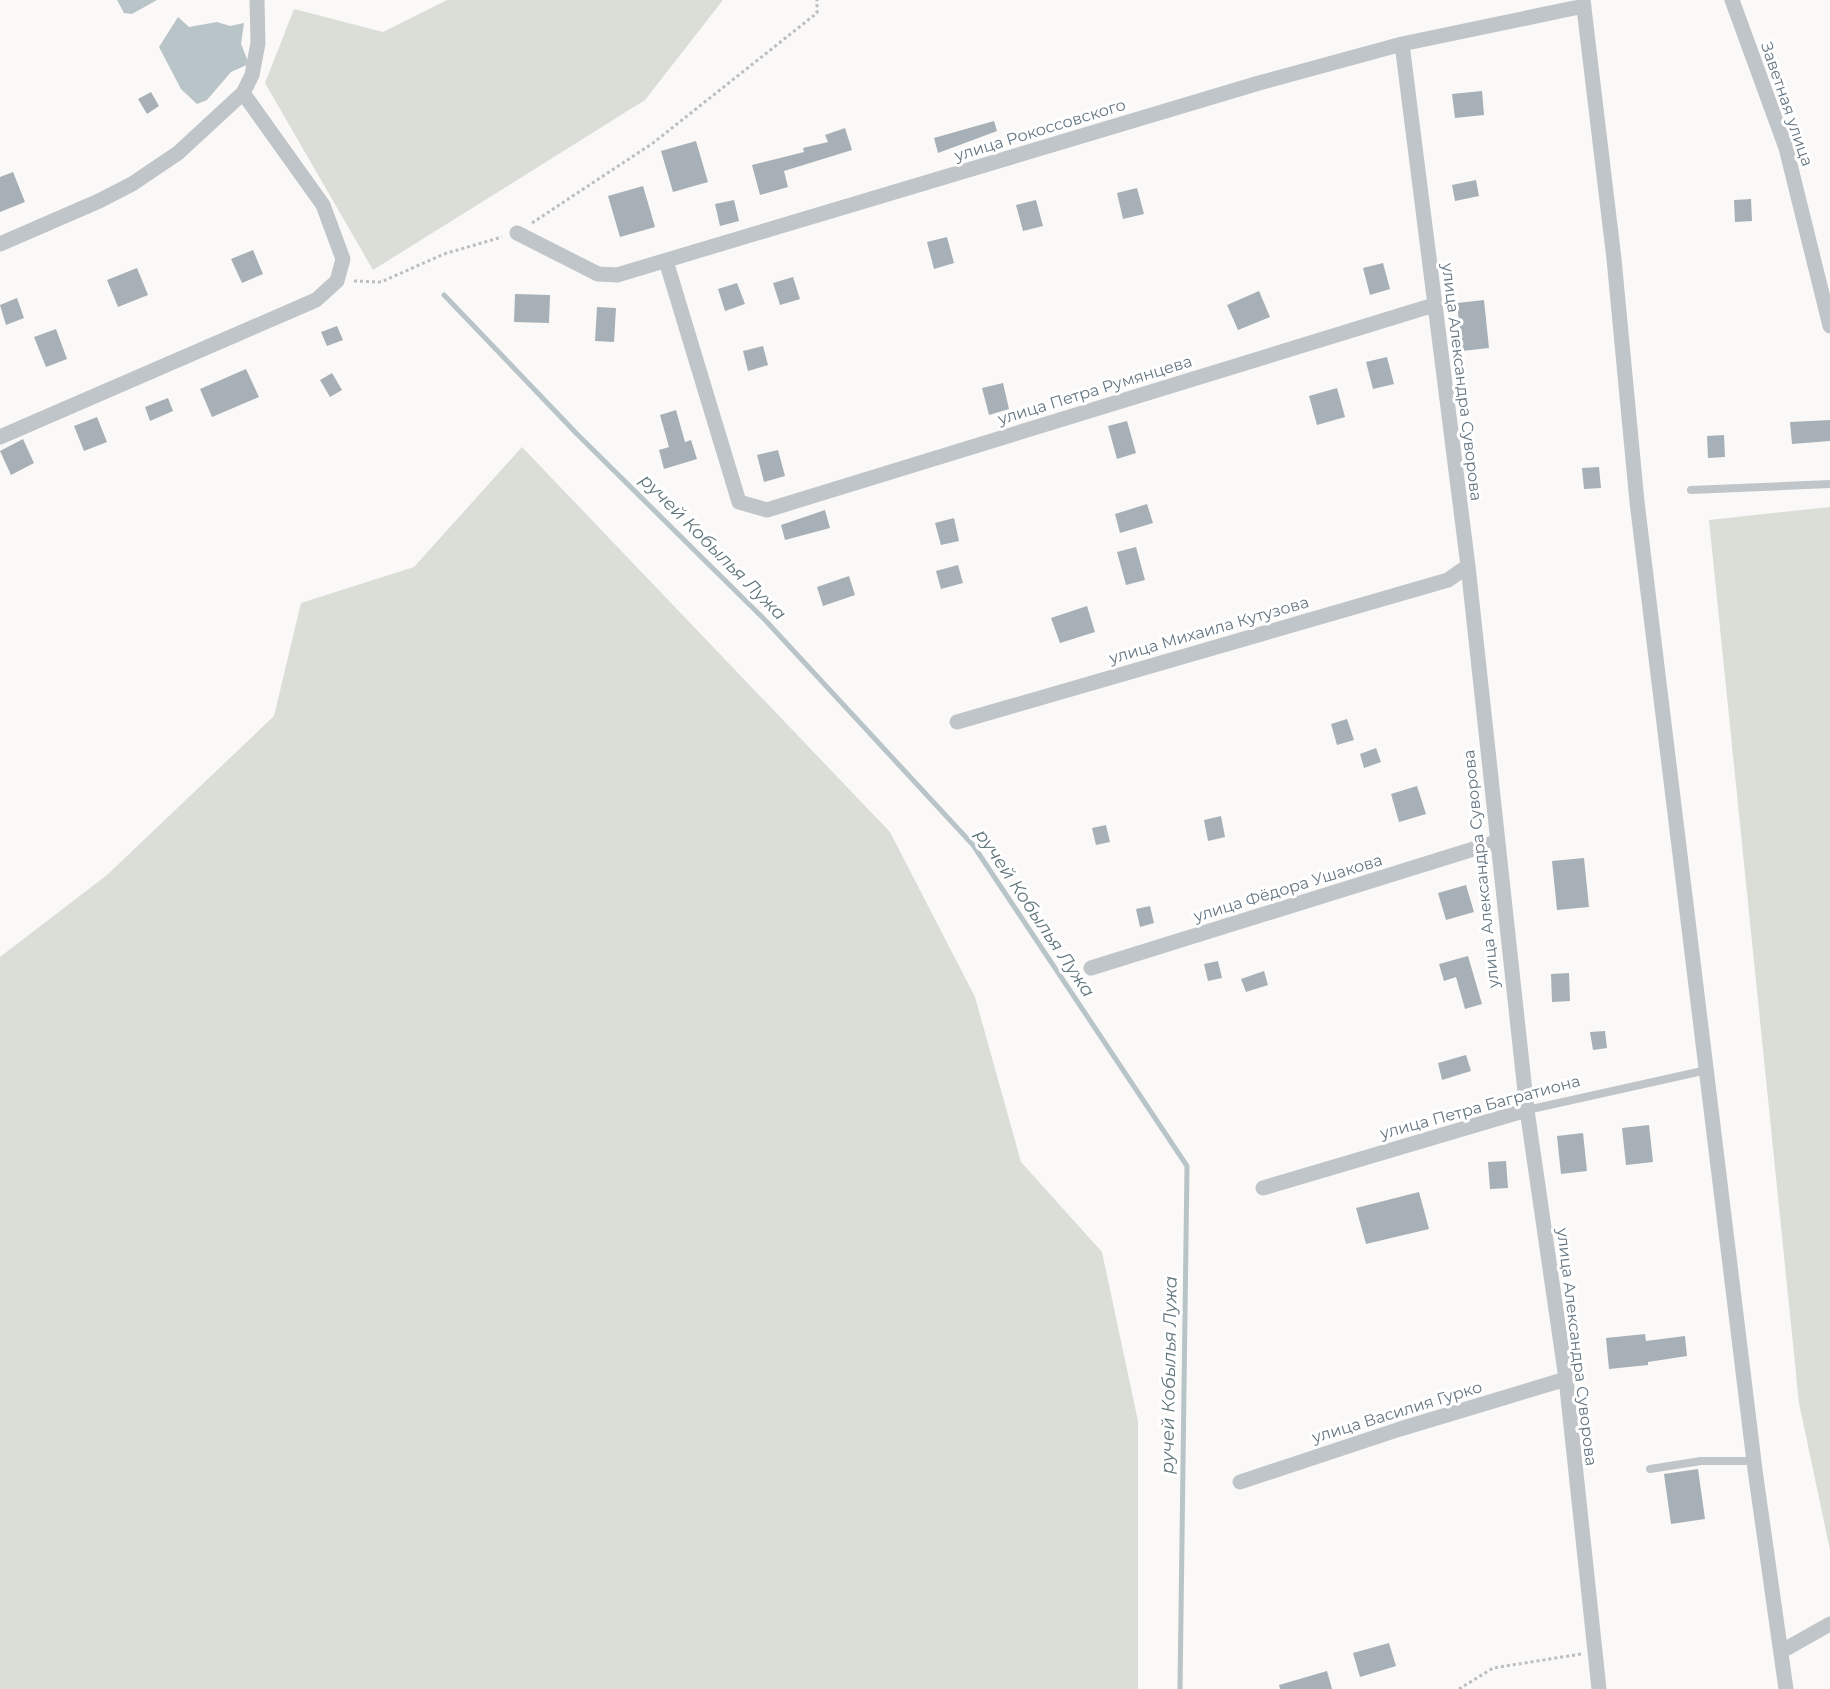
<svg xmlns="http://www.w3.org/2000/svg" width="1830" height="1689" viewBox="0 0 1830 1689" font-family="Montserrat,sans-serif">
<rect width="100%" height="100%" fill="#faf9f7"/>
<path fill="#daded7" d="M447,0H723L645,100L373,270L265,83L294,9L383,32Z
M522,447L890,832L975,997L1021,1162L1102,1252L1138,1421V1689H0V957L107,875L274,716L301,603L414,567Z
M1830,507V1550L1799,1403L1709,520Z"/>
<path fill="#b8c4c8" d="M117,0H157L132,14L124,13Z
M178,17L189,27L217,22L230,26L244,23L241,44L249,64L231,72L207,100L197,104L181,89L159,47Z"/>
<g fill="none" stroke-linecap="round" stroke-linejoin="round">
<path stroke="#b8c4c8" stroke-width="5" d="M444,295L577,434L766,621L973,845L1187,1166L1180,1689"/>
</g>
<path fill="#a7b0b7" d="M1482,91L1484,115L1455,118L1452,94Z
M151,92L159,106L147,114L138,99Z
M994,121L997,131L938,153L934,138Z
M845,128L852,150L784,171L788,187L760,195L752,165L804,152L803,148L828,142L825,135Z
M696,141L708,182L673,192L661,151Z
M13,172L25,202L0,212V177Z
M1476,180L1479,196L1455,201L1452,185Z
M643,186L655,227L620,237L608,196Z
M1137,188L1144,214L1123,219L1117,193Z
M1751,199L1752,221L1735,222L1734,200Z
M734,200L739,221L720,226L715,204Z
M1036,200L1043,226L1023,231L1016,205Z
M947,237L954,263L934,269L927,242Z
M253,250L263,274L242,283L231,259Z
M1383,263L1390,289L1370,295L1363,268Z
M137,268L148,295L118,307L107,280Z
M793,277L800,299L780,305L773,283Z
M737,283L745,304L725,311L718,289Z
M1259,291L1270,317L1238,330L1227,305Z
M515,294L550,295L549,323L514,322Z
M17,298L24,318L6,325L0,305Z
M1484,300L1489,348L1462,351L1457,303Z
M597,307L616,308L614,342L595,341Z
M337,326L343,340L327,346L321,332Z
M56,329L67,359L46,367L34,337Z
M763,346L768,365L748,371L743,351Z
M1387,357L1394,384L1373,389L1366,362Z
M246,369L259,397L212,417L200,389Z
M332,373L342,390L330,397L320,380Z
M1003,383L1009,409L989,415L982,388Z
M1337,388L1345,417L1317,425L1309,396Z
M168,398L173,411L150,421L145,407Z
M676,410L685,442L691,440L697,459L664,469L659,450L669,447L660,415Z
M97,417L107,442L84,451L74,426Z
M1830,420V441L1792,444L1790,422Z
M1127,421L1136,453L1117,459L1108,426Z
M1724,435L1725,457L1708,458L1707,436Z
M23,439L34,463L11,475L0,451Z
M778,450L785,476L764,482L757,455Z
M1599,467L1601,488L1584,489L1582,468Z
M1147,504L1153,523L1120,533L1115,514Z
M825,510L830,528L785,540L781,525Z
M954,518L959,541L941,545L935,523Z
M1136,547L1145,580L1126,585L1117,552Z
M958,565L963,583L941,589L936,571Z
M849,576L855,595L823,606L817,587Z
M1087,606L1095,632L1060,643L1051,618Z
M1347,719L1354,740L1337,745L1331,724Z
M1376,748L1381,762L1364,768L1360,754Z
M1417,786L1426,814L1399,822L1391,794Z
M1221,816L1225,837L1208,841L1204,820Z
M1106,825L1110,842L1096,845L1092,828Z
M1584,858L1589,907L1557,910L1552,861Z
M1466,885L1474,912L1446,920L1438,893Z
M1150,906L1154,923L1140,927L1136,909Z
M1468,956L1482,1004L1465,1009L1456,977L1444,981L1439,964Z
M1218,961L1222,978L1208,981L1204,964Z
M1264,971L1268,985L1246,992L1241,979Z
M1569,973L1570,1001L1552,1002L1551,974Z
M1605,1031L1607,1048L1593,1050L1590,1032Z
M1466,1055L1471,1071L1442,1080L1438,1063Z
M1649,1125L1653,1162L1626,1165L1622,1128Z
M1583,1133L1587,1171L1561,1174L1557,1136Z
M1506,1161L1508,1188L1490,1189L1488,1162Z
M1419,1192L1429,1229L1366,1244L1356,1208Z
M1645,1334L1646,1341L1685,1336L1687,1356L1648,1362V1365L1609,1369L1606,1338Z
M1698,1469L1705,1519L1671,1524L1664,1474Z
M1389,1643L1396,1666L1360,1677L1353,1653Z
M1327,1671L1332,1689H1280L1279,1685Z"/>
<g fill="none" stroke-linecap="round" stroke-linejoin="round">
<path stroke="#bbbec1" stroke-width="3" stroke-dasharray="3 3" stroke-linecap="butt" d="M532,223L653,143L817,13V0
M354,281L381,282L444,254L502,237
M1459,1689L1493,1668L1581,1654"/>
<path stroke="#c0c5c9" stroke-width="8" d="M1691,490L1830,484
M1527,1110L1707,1070
M1650,1469L1701,1461H1754"/>
<path stroke="#c0c5c9" stroke-width="15" d="M1583,0L1614,259L1637,502L1755,1470L1786,1689
M1732,0L1786,148L1830,326
M1402,44L1468,566L1527,1110L1566,1379L1599,1689
M517,233L598,274L617,275L1259,83L1402,44L1584,6
M0,244L99,201L132,184L178,153L243,93L252,75L258,43L257,0
M666,261L739,502L767,510L1434,305
M0,437L316,300L337,281L343,259L323,205L243,93
M957,722L1448,580L1468,566
M1091,968L1496,842
M1263,1188L1527,1110
M1240,1482L1400,1429L1566,1379
M1782,1651L1830,1624"/>
</g>
<g text-anchor="middle" dominant-baseline="central" stroke-width="6" stroke-linejoin="round" paint-order="stroke">
<g font-size="16" fill="#657682" stroke="#fff">
<text transform="translate(1787 104) rotate(71)">Заветная улица</text>
<text transform="translate(1040 130) rotate(-17)">улица Рокоссовского</text>
<text transform="translate(1462 382) rotate(83)">улица Александра Суворова</text>
<text transform="translate(1095 390) rotate(-17)">улица Петра Румянцева</text>
<text transform="translate(1209 630) rotate(-16)">улица Михаила Кутузова</text>
<text transform="translate(1481 869) rotate(-96)">улица Александра Суворова</text>
<text transform="translate(1288 888) rotate(-17)">улица Фёдора Ушакова</text>
<text transform="translate(1480 1107) rotate(-15)">улица Петра Багратиона</text>
<text transform="translate(1577 1347) rotate(83)">улица Александра Суворова</text>
<text transform="translate(1397 1412) rotate(-17)">улица Василия Гурко</text>
</g>
<g font-size="18" font-style="italic" fill="#60757c" stroke="#fff">
<text transform="translate(713 547) rotate(45)">ручей Кобылья Лужа</text>
<text transform="translate(1035 913) rotate(56)">ручей Кобылья Лужа</text>
<text transform="translate(1169 1375) rotate(-89)">ручей Кобылья Лужа</text>
</g>
</g>
</svg>
